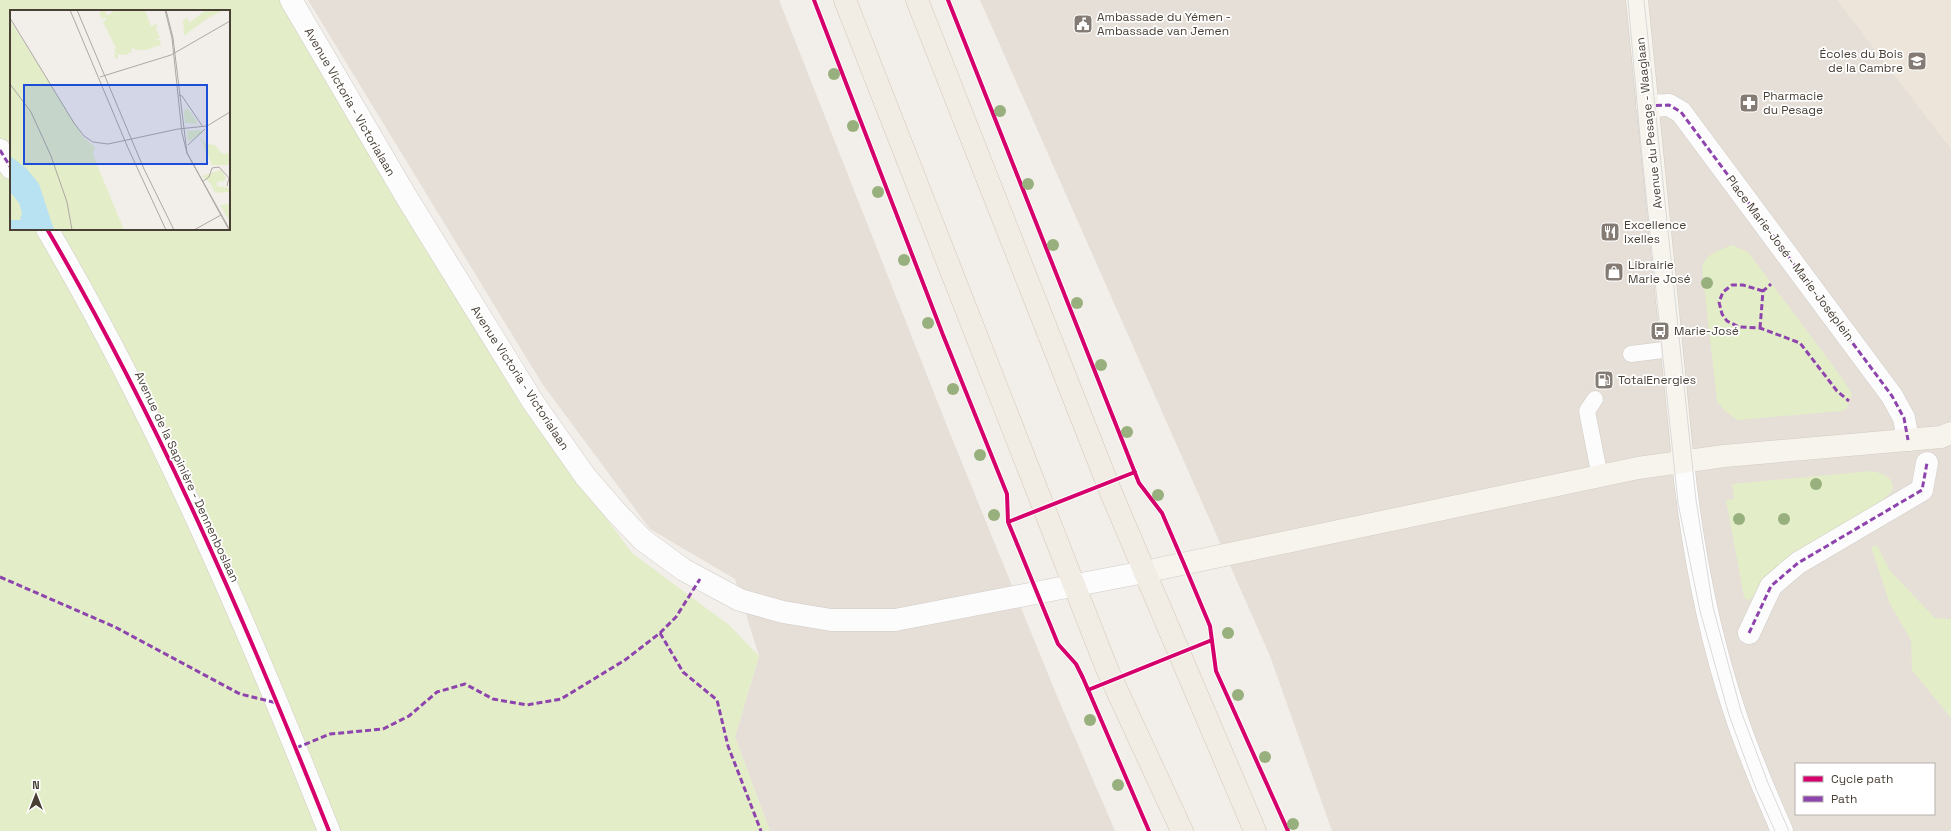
<svg xmlns="http://www.w3.org/2000/svg" width="1951" height="831" viewBox="0 0 1951 831" font-family="'Space Grotesk',sans-serif">
<rect width="100%" height="100%" fill="#f2eeea"/>
<path fill="#e6dfd7" fill-rule="evenodd" d="M308,0H779L949,431L1057,696L1115,831H770L735,737L759,656L735,579L650,529L543,385Z
M980,0H1951V831H1332L1270,656ZM1796,764H1934V814H1796Z"/>
<path fill="#ede5d9" d="M1837,0H1951V149L1930,122Z"/>
<path fill="#e3edc8" fill-rule="evenodd" d="M0,0H281L525,409L632,553L729,625L759,656L735,737L770,831H0ZM11,11H229V229H11Z
M1732,245L1748,252L1842,378L1852,394L1847,408L1843,411L1737,420L1724,410L1717,401L1702,268C1706,253 1718,251 1732,245Z
M1871,471C1880,472 1899,479 1891,492C1888,496 1882,499 1879,503L1773,572L1752,598L1748,600L1744,597L1726,500L1734,499L1732,484Z
M1877,545L1890,571L1935,618L1951,619V718L1912,670L1911,640L1890,604L1871,547Z"/>
<g fill="none" stroke-linecap="round" stroke-linejoin="round">
<g stroke="#d0ccc8" stroke-width="17">
<path id="lane" d="M1631,354L1671,349
M1595,399L1587,411L1600,477"/>
</g>
<g stroke="#d0ccc8" stroke-width="23">
<path id="street" d="M291,0L407,198L533,402L585,476L616,512L643,540L684,570L740,600L783,612L831,620H895L1144,572
M1647,106L1669,105L1681,112L1892,396L1904,418L1908,440
M0,150L11,168
M47,229C159,420 247,625 329,831
M1683,462C1692,546 1708,632 1735,713C1748,753 1765,792 1782,831
M1749,633L1771,586L1798,563L1922,490L1927,463"/>
</g>
<g stroke="#d3ccc2" stroke-width="23">
<path id="secondary" d="M1637,0L1683,462
M1144,572L1638,468L1724,456L1941,437L1951,433"/>
</g>
<g stroke="#d5c9b6" stroke-width="23">
<path id="primary" d="M845,0L1107,669L1182,831
M917,0L1112,495L1255,831"/>
</g>
<use href="#lane" stroke="#fdfcfc" stroke-width="16"/>
<use href="#street" stroke="#fdfcfc" stroke-width="22"/>
<use href="#secondary" stroke="#f7f4ee" stroke-width="22"/>
<use href="#primary" stroke="#f1ece4" stroke-width="22"/>
<path stroke="#d9d9d8" stroke-width="1" d="M1628,0L1640,137L1678,503L1700,611L1729,715L1756,789L1775,831
M1644,0L1696,500L1713,607L1741,711L1768,783L1789,831"/>
<path stroke="#8e44ad" stroke-width="3" stroke-dasharray="6 3" stroke-linecap="butt" d="M1647,106L1669,105L1681,112L1892,396L1904,418L1908,440
M0,150L11,168
M1763,291L1743,285H1732L1723,292L1719,302L1722,314L1727,321L1739,327L1760,328L1800,343L1837,391L1849,401
M1760,328L1763,291L1771,284
M0,577L115,627L240,694L277,703
M660,633L683,672L717,700L728,746L761,831
M1749,633L1771,586L1798,563L1922,490L1927,463
M296,748L330,734L383,729L409,716L437,692L465,684L493,699L527,705L561,699L625,660L660,633L676,617L700,579"/>
<g stroke="#fff" stroke-width="6">
<path id="cycleway" d="M814,0L943,335L1007,494L1008,522L1013,534L1058,644L1076,664L1083,678L1149,831
M948,0L1139,483L1162,513L1184,564L1210,626L1216,671L1288,831
M47,229C159,420 247,625 329,831
M1008,522L1135,472
M1088,690L1212,640"/>
</g>
<use href="#cycleway" stroke="#d6006c" stroke-width="4"/>
</g>
<g fill="#98b07d">
<circle cx="834" cy="74" r="6"/>
<circle cx="1000" cy="111" r="6"/>
<circle cx="853" cy="126" r="6"/>
<circle cx="1028" cy="184" r="6"/>
<circle cx="878" cy="192" r="6"/>
<circle cx="1053" cy="245" r="6"/>
<circle cx="904" cy="260" r="6"/>
<circle cx="1707" cy="283" r="6"/>
<circle cx="1077" cy="303" r="6"/>
<circle cx="928" cy="323" r="6"/>
<circle cx="1101" cy="365" r="6"/>
<circle cx="953" cy="389" r="6"/>
<circle cx="1127" cy="432" r="6"/>
<circle cx="980" cy="455" r="6"/>
<circle cx="1816" cy="484" r="6"/>
<circle cx="1158" cy="495" r="6"/>
<circle cx="994" cy="515" r="6"/>
<circle cx="1739" cy="519" r="6"/>
<circle cx="1784" cy="519" r="6"/>
<circle cx="1228" cy="633" r="6"/>
<circle cx="1238" cy="695" r="6"/>
<circle cx="1090" cy="720" r="6"/>
<circle cx="1265" cy="757" r="6"/>
<circle cx="1118" cy="785" r="6"/>
<circle cx="1293" cy="824" r="6"/>
</g>
<defs>
<g id="civic-square" transform="scale(1)"><rect x="-9" y="-9" width="18" height="18" rx="4" fill="#847c74" stroke="#fff"/><path d="M-.6-6.5H3V-4.5H.6V-3L4-1V1h2V6H-6V1h2V-1L-.6-3ZM-1.2 2.5V6h2.4V2.5Z" fill="#fff"/></g>
<g id="school-square" transform="scale(1)"><rect x="-9" y="-9" width="18" height="18" rx="4" fill="#847c74" stroke="#fff"/><path d="M0-5L7-2L0 1L-7-2ZM-4 1L0 2.5L4 1V4Q0 6-4 4Z" fill="#fff"/></g>
<g id="pharmacy-square" transform="scale(1)"><rect x="-9" y="-9" width="18" height="18" rx="4" fill="#847c74" stroke="#fff"/><path d="M-2-6h4v4h4v4h-4v4h-4v-4h-4v-4h4Z" fill="#fff"/></g>
<g id="restaurant-square" transform="scale(1)"><rect x="-9" y="-9" width="18" height="18" rx="4" fill="#847c74" stroke="#fff"/><path d="M-5-6h1v4h1v-4h1v4h1v-4h1v5L-1.5 .5V6h-2V.5L-5-1ZM5-6V6H3V1.5H1.5Q1.5-4 5-6Z" fill="#fff"/></g>
<g id="shop-square" transform="scale(1)"><rect x="-9" y="-9" width="18" height="18" rx="4" fill="#847c74" stroke="#fff"/><path d="M-5-2.5h2.3a2.7 3.5 0 0 1 5.4 0H5L5.5 6h-11ZM-1.5-2.5h3a1.5 2.3 0 0 0-3 0Z" fill="#fff"/></g>
<g id="bus-square" transform="scale(1)"><rect x="-9" y="-9" width="18" height="18" rx="4" fill="#847c74" stroke="#fff"/><path d="M-5-6H5V4H4V6H2V4H-2V6H-4V4H-5ZM-3.5-4V0h7V-4ZM-3.5 1.2v1.5H-2V1.2ZM2 1.2v1.5H3.5V1.2Z" fill="#fff"/></g>
<g id="fuel-square" transform="scale(1)"><rect x="-9" y="-9" width="18" height="18" rx="4" fill="#847c74" stroke="#fff"/><path d="M-5.5-6h7V0h2V4h1.3V-2.5L3-4.5l.8-.8L6-3V5H2.5V1h-1V6h-7ZM-4.2-4.7v3.2H.2V-4.7Z" fill="#fff"/></g>
</defs>
<g fill-rule="evenodd">
<use href="#civic-square" x="1083" y="24"/>
<use href="#school-square" x="1917" y="61"/>
<use href="#pharmacy-square" x="1749" y="103"/>
<use href="#restaurant-square" x="1610" y="232"/>
<use href="#shop-square" x="1614" y="272"/>
<use href="#bus-square" x="1660" y="331"/>
<use href="#fuel-square" x="1604" y="380"/>
</g>
<g text-anchor="middle" dominant-baseline="central" stroke-width="3.5" stroke-linejoin="round" paint-order="stroke">
<g font-size="12" fill="#483f35" stroke="#fff" text-anchor="start">
<text x="1097" y="17">Ambassade du Yémen -<tspan x="1097" dy="14">Ambassade van Jemen</tspan></text>
<text x="1903" y="54" text-anchor="end">Écoles du Bois<tspan x="1903" dy="14">de la Cambre</tspan></text>
<text x="1763" y="96">Pharmacie<tspan x="1763" dy="14">du Pesage</tspan></text>
<text x="1624" y="225">Excellence<tspan x="1624" dy="14">Ixelles</tspan></text>
<text x="1628" y="265">Librairie<tspan x="1628" dy="14">Marie José</tspan></text>
<text x="1674" y="331">Marie-José</text>
<text x="1618" y="380">TotalEnergies</text>
</g>
<g font-size="12" fill="#483f35" stroke="#fff">
<text transform="translate(350 102) rotate(60)">Avenue Victoria - Victorialaan</text>
<text transform="translate(1649 123) rotate(-96)">Avenue du Pesage - Waaglaan</text>
<text transform="translate(1790 258) rotate(53)">Place Marie-José - Marie-Joséplein</text>
<text transform="translate(520 378) rotate(57)">Avenue Victoria - Victorialaan</text>
<text transform="translate(187 477) rotate(65)">Avenue de la Sapinière - Dennenboslaan</text>
</g>
</g>
<g transform="translate(10 10)">
<rect width="220" height="220" fill="#f2eeea"/>
<path d="M92,0H95L97,6L103,2L102,0H135L141,16L148,14L146,19L150,28L144,30H150L151,37L150,35L136,40H125L124,38L121,39L122,44L120,42L116,45L108,44V48L106,49L104,44L108,43L104,42L106,38L93,12L96,10L95,7L92,9L89,3ZM196,0H214L195,10L174,26L173,10L178,8L179,13ZM0,10L73,127L85,137L83,145L114,220H0ZM177,98L187,111V114L175,113L174,101ZM192,120L191,123L178,132L177,121ZM190,127L196,134L205,135L212,144L220,143V155H202ZM211,160L216,168L214,171L207,172V176L219,178L220,182L205,183L201,174L192,166ZM220,194V212L210,195Z" fill="#e3edc8"/>
<path d="M0,146L16,158L29,174L44,220H0V210H10L12,203L9,193L0,182Z" fill="#b8e1f2"/>
<path fill="none" stroke="#aea8a2" stroke-width="1" d="M60,0L118,138L156,220M67,0L134,159L164,220M155,0L162,28L172,123L177,143L219,220M156,0L163,28L177,143L220,220M0,8L64,113L74,126L83,132L98,134L168,119L197,116L220,102M90,67L161,45L220,11M0,74L21,102L41,146L57,192L62,220M169,85L172,86L193,117M178,135L195,119M192,172L199,167L202,158L209,157L219,168L217,176M184,220L211,205"/>
<path fill="#1d4ed8" fill-opacity="0.15" stroke="#1d4ed8" stroke-width="2" d="M14,75H197V154H14Z"/>
<rect width="220" height="220" fill="none" stroke="#483f35" stroke-width="2"/>
</g>
<rect x="1795" y="763" width="140" height="52" fill="#ffffff" stroke="#b6b2ae"/>
<rect x="1803" y="776" width="20" height="6" fill="#d6006c" stroke="#b6b2ae"/>
<text x="1831" y="783" font-size="12" fill="#483f35">Cycle path</text>
<rect x="1803" y="796" width="20" height="6" fill="#8e44ad" stroke="#b6b2ae"/>
<text x="1831" y="803" font-size="12" fill="#483f35">Path</text>
<g transform="translate(36 795)" stroke="#ffffff" stroke-width="3" paint-order="stroke">
<path d="M0-3L7 15L0 10L-7 15Z" fill="#483f35"/>
<text y="-6" font-size="11" font-weight="bold" text-anchor="middle" fill="#483f35">N</text>
</g>
</svg>
